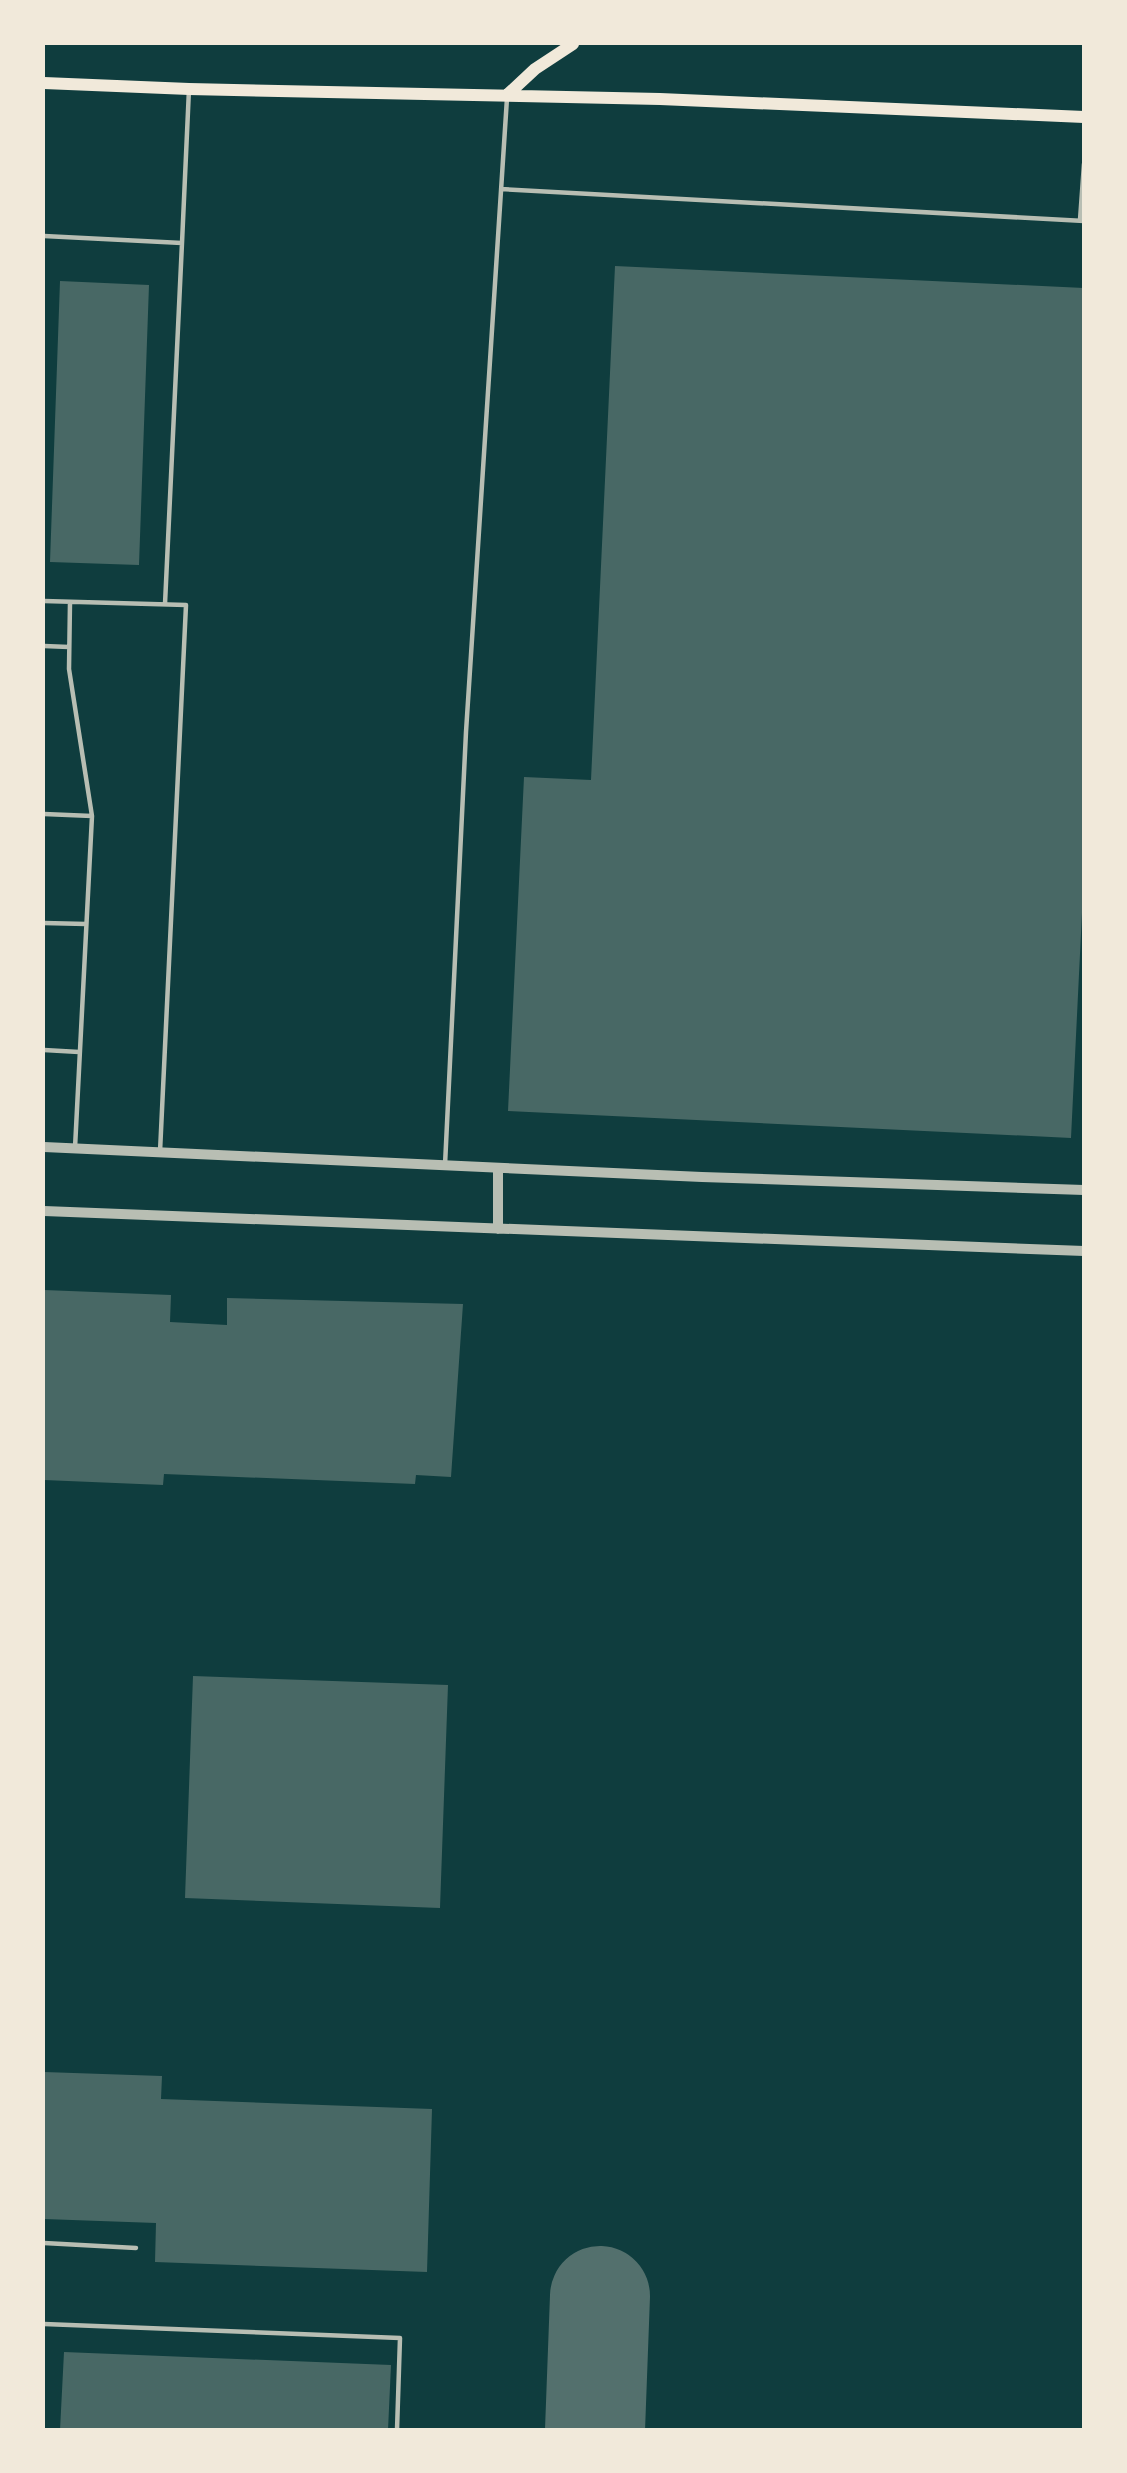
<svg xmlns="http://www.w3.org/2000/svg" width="1127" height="2473" viewBox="0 0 1127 2473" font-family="Commissioner,sans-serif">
<rect width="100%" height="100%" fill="#0f3d3e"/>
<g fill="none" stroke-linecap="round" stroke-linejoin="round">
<path stroke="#53706d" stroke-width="100" d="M595,2430L600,2296"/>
</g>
<path fill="#486865" d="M615,266L1084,288V872L1071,1138L508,1111L524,777L591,780Z
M60,281L149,285L139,565L50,562Z
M44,1290L171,1295L170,1322L227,1325V1298L463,1304L451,1477L416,1475L415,1484L164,1474L163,1485L44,1480Z
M193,1676L448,1685L440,1908L185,1898Z
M44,2072L162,2076L161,2099L432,2109L427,2272L155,2262L156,2223L44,2219Z
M64,2352L391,2365L388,2430H60Z"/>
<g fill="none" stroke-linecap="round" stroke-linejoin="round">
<path stroke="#b8beb3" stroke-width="4.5" d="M501,189L1084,221
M1080,220L1084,164
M44,236L182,243L165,604
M182,243L189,89
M44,601L186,605L160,1152
M70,602L69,669L92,816L75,1148
M44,646L69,647
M44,814L92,816
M44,923L86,924
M44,1050L79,1052
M445,1165L466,732L507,98
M44,2243L136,2248
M44,2324L400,2338L397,2430"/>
<path stroke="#b8beb3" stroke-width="10" d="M44,1147L702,1177L1084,1190
M44,1211L1084,1251
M498,1229V1168"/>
<path stroke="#f1e9da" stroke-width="12" d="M44,83L189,89L660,99L1084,117
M507,95L535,69L573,44"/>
</g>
<rect width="1127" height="2473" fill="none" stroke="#f1e9da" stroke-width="90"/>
</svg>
